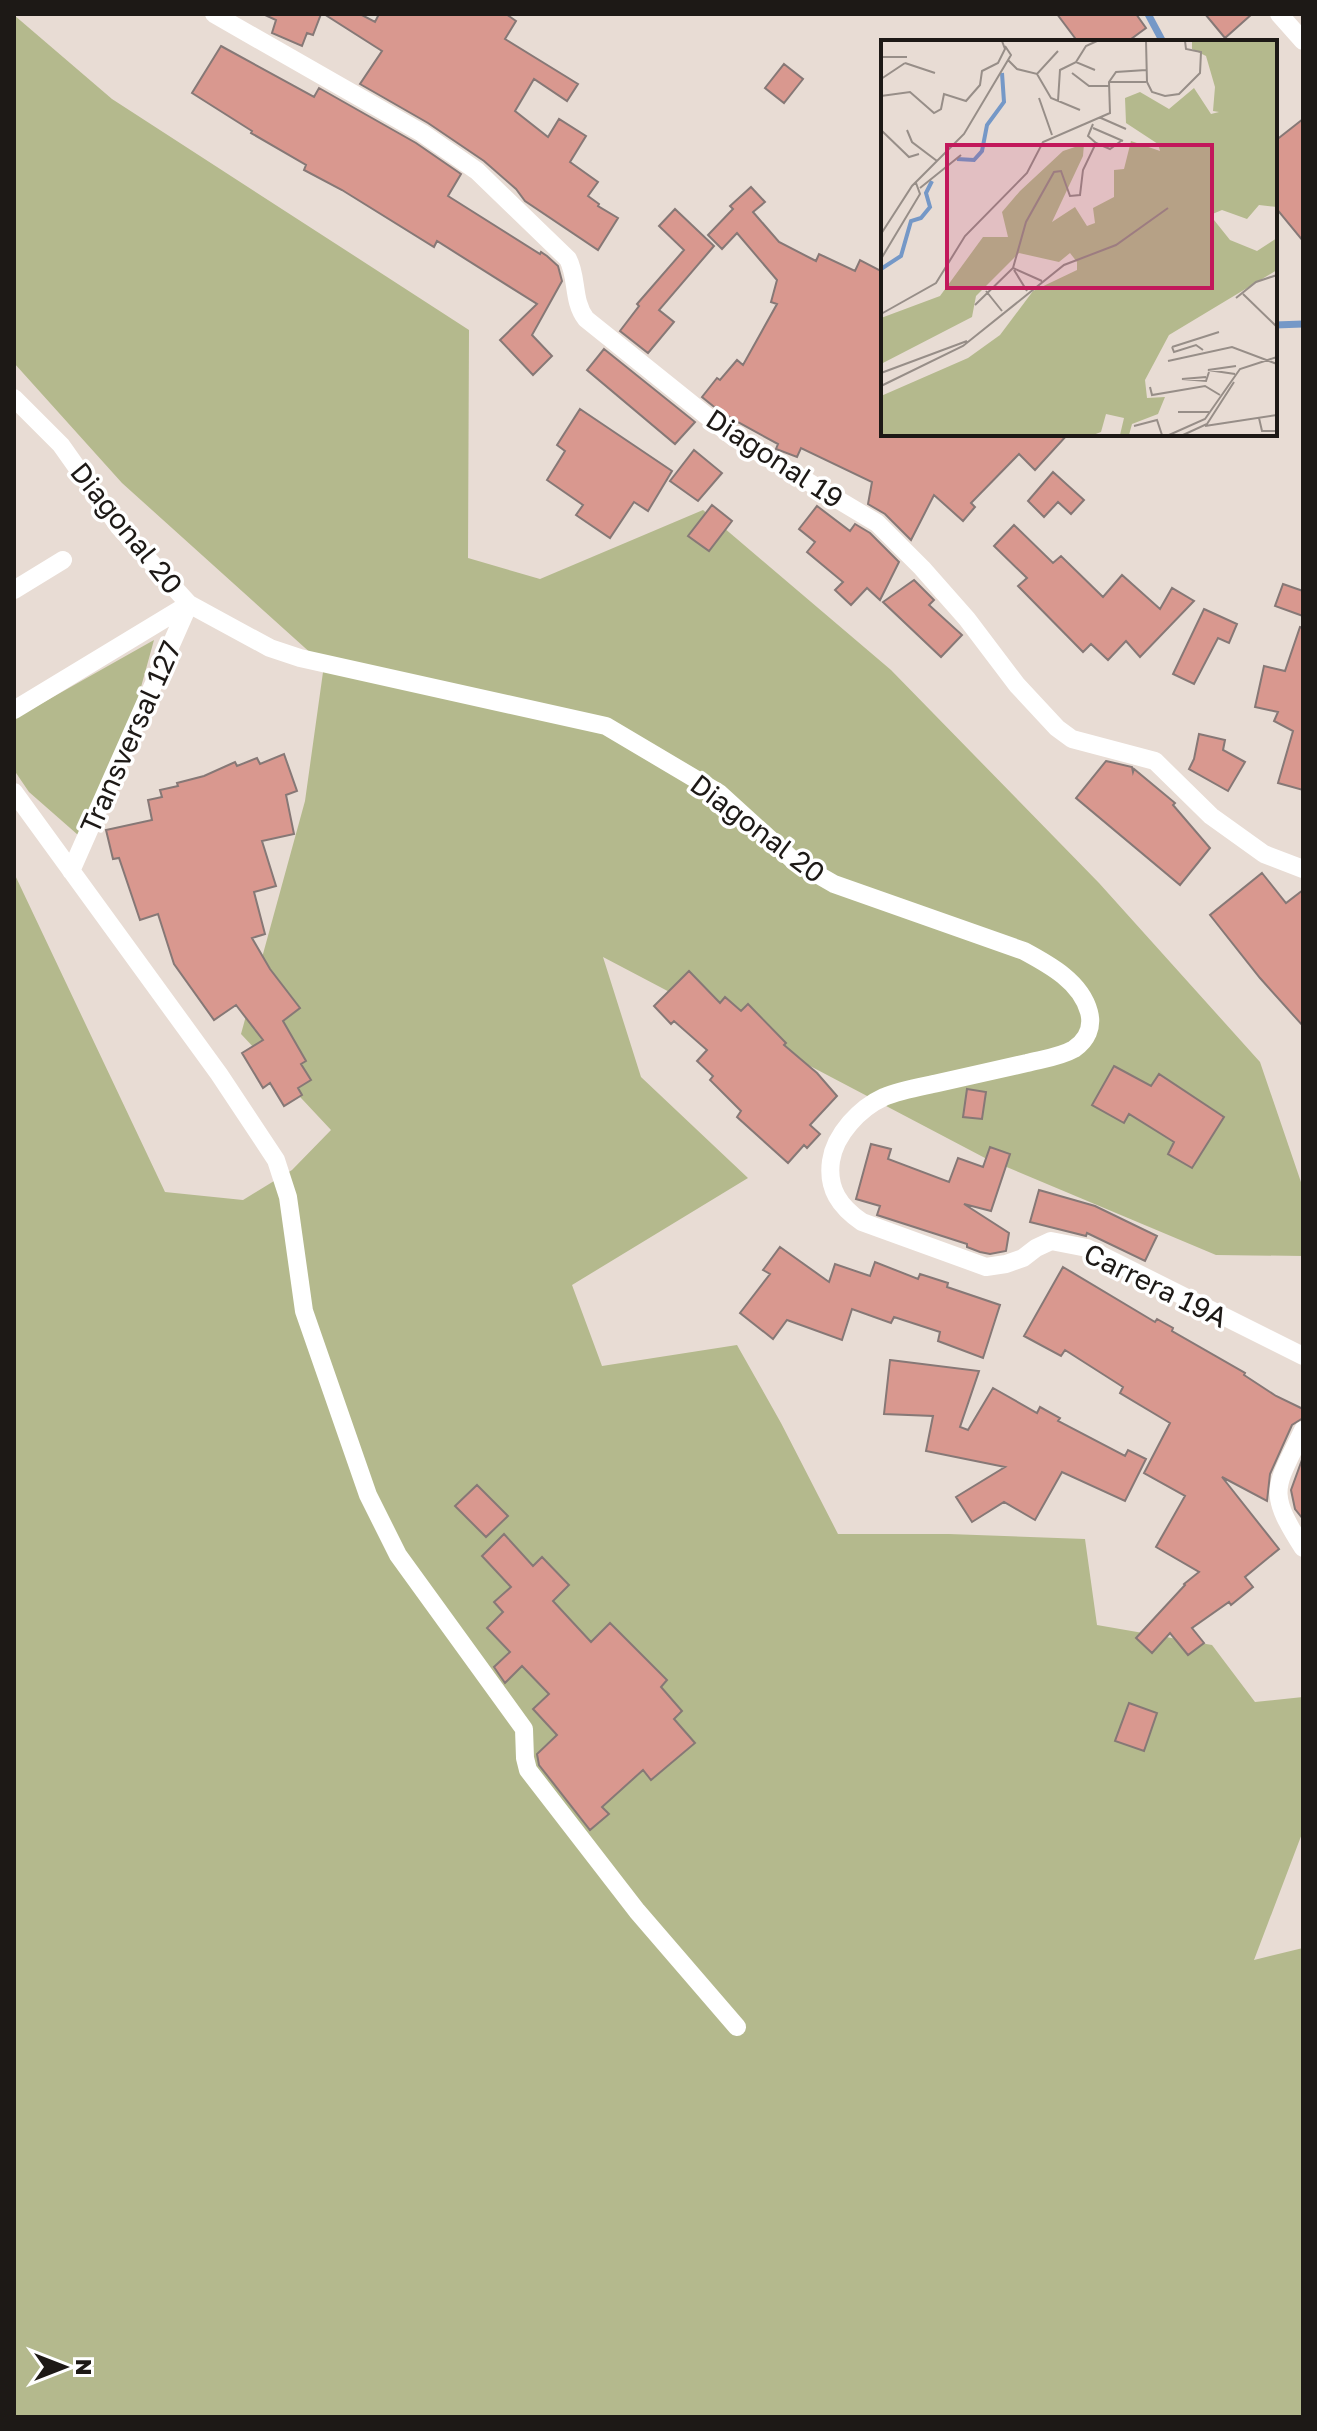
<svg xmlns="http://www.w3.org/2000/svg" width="1317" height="2431" viewBox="0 0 1317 2431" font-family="'Golos Text',sans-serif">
<rect width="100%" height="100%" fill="#e8dcd4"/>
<path fill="#b4b98d" d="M14,15L112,99L469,330L468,558L540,579L703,510L891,670L1099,883L1260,1062L1303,1188V1256L1216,1255L985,1158L603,957L641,1077L748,1178L572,1285L602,1366L737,1345L781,1423L838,1534H949L1085,1539L1097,1625L1212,1645L1255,1702L1303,1697V1831L1254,1960L1303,1948V2417H14V873L165,1192L243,1200L292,1170L331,1130L241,1034L305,801L324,665L122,483L14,363Z
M154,640L133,716L78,835L29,792L14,770V719Z"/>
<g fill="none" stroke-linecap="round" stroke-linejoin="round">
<path stroke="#7598c7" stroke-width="7" d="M1148,14L1163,42
M1275,325L1303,324"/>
</g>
<path fill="#d9988f" stroke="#867876" stroke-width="2" d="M263,14H321L313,35L307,33L302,46L272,33L276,20Z
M324,14H360L375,22L379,14H506L516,21L505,39L578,84L567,101L534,79L515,111L548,137L559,119L586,136L570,162L598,182L588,196L599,204L598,206L618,218L598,250L525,201L516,189L484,161L428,123L360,84L382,51Z
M1057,14H1136L1146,28L1127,42H1078Z
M1205,14H1252L1225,38Z
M221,46L314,97L319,88L416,143L461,174L448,196L540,254L541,252L547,256L558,266L562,281L532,335L552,356L533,375L500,340L537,304L437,241L434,247L342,190L304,170L306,165L251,133L252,131L192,93Z
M784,64L803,79L784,103L765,88Z
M1303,119V241L1275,207V141Z
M751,187L765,202L753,212L779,242L816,261L819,254L855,271L860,260L883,272V434H1068L1035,470L1019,454L971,503L975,507L963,521L934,495L911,540L885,514L868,504L872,482L801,448L797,457L776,449L778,444L734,420L713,406L702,397L717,378L720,380L737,360L743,365L777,304L771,302L777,280L737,233L722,249L708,235L733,209L730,206Z
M675,209L714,246L659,310L674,322L648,353L620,331L639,306L637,304L684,250L659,226Z
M604,349L695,422L675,444L587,370Z
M580,409L672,471L648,511L634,502L610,538L576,515L583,505L547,480L565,451L557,445Z
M694,450L722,473L698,501L670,481Z
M1053,472L1084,500L1071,514L1058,502L1044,517L1028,501Z
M712,505L732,521L709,551L688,536Z
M817,506L850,531L855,524L870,533L899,562L880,600L867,588L851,605L835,590L843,582L807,552L815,542L799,529Z
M1014,525L1053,563L1061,556L1103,597L1122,575L1160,609L1172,588L1194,601L1140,657L1126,641L1108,660L1091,644L1083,652L1018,586L1027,578L994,546Z
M914,580L934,600L929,605L962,635L941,657L883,602Z
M1283,584L1303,591V616L1275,606Z
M1204,609L1237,624L1229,643L1218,638L1194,684L1173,674Z
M1300,627L1303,628V790L1278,783L1293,731L1274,721L1278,712L1255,707L1264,666L1285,671Z
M1199,734L1225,740L1223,750L1245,762L1228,791L1189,769L1194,759Z
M284,754L297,791L286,795L294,834L262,841L276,886L254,892L265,934L252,938L270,969L300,1008L283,1021L306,1061L301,1064L311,1080L298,1088L302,1095L284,1106L270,1083L263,1088L242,1053L263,1040L236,1005L214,1020L174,964L158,914L140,920L119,858L113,859L106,830L152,820L148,800L162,797L160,790L178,786L177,783L204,776L235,762L237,766L257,758L260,764Z
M1106,761L1132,767L1133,772L1134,769L1175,803L1173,805L1210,848L1180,885L1076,798Z
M1262,873L1286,903L1303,890V1026L1260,978L1210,915Z
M689,971L720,1003L725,997L741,1011L748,1004L786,1043L784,1045L817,1073L837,1096L810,1125L820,1134L807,1148L804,1145L788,1163L737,1117L741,1111L710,1080L713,1076L697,1061L707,1050L674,1021L671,1024L654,1006Z
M1114,1066L1151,1086L1159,1074L1224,1117L1192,1168L1168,1154L1174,1142L1129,1114L1124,1123L1092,1105Z
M967,1089L986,1092L982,1119L963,1117Z
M871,1144L891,1149L888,1159L949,1182L958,1158L983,1167L990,1147L1010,1154L991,1211L964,1204L1009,1233L1006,1251L990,1254L980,1252L967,1247V1244L877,1215L880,1206L856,1199Z
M1039,1190L1095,1206L1157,1236L1145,1261L1087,1233L1086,1236L1030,1222Z
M780,1247L829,1282L835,1264L870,1276L875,1262L918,1279L920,1274L948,1283L947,1287L1000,1305L983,1358L938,1341L940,1332L894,1317L891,1323L852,1309L842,1340L787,1320L773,1339L740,1313L770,1274L763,1270Z
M1063,1267L1155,1322L1157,1319L1173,1328L1172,1331L1245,1373L1244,1375L1276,1396L1303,1409V1418L1292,1425L1270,1474L1267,1501L1222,1477L1279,1549L1245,1577L1253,1587L1231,1605L1229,1602L1192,1628L1204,1643L1188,1655L1170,1633L1152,1653L1136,1638L1185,1585L1184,1584L1199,1572L1156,1547L1185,1496L1144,1473L1170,1423L1120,1393L1123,1387L1065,1350L1061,1356L1024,1336Z
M890,1360L979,1371L960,1427L968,1430L993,1388L1037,1413L1040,1407L1060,1418L1058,1421L1125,1456L1128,1450L1146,1459L1125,1501L1062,1472L1035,1520L1004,1502L972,1522L956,1497L1005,1467L926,1451L933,1416L884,1414Z
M1303,1457V1519L1295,1509L1291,1490Z
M477,1485L508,1516L486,1537L455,1506Z
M504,1534L533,1566L542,1557L569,1585L553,1601L591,1642L610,1623L667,1680L661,1687L682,1711L674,1719L695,1743L651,1780L643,1770L602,1807L609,1814L590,1830L539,1765L537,1754L557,1735L533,1709L549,1694L522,1666L505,1683L494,1667L510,1652L487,1628L503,1612L494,1602L511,1587L482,1556Z
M1129,1703L1157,1713L1144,1751L1115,1741Z"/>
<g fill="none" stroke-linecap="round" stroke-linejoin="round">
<path stroke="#fff" stroke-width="18" d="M214,14L422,133L477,171L568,259C578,278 572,301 586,319L733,437L877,523L922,568L967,619L1017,685L1057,728L1072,739L1155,761L1211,816L1264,854L1303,869
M1279,14L1303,41
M14,398L61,445L119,527L189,604L270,648L300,658L606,726L719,793L794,861L834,884L1024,951C1050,965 1081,982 1089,1012C1093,1027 1087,1040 1074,1049C1060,1057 1043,1059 1027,1063C997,1070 968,1076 938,1083C920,1087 901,1090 884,1097C860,1108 835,1134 831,1161C827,1189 840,1207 862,1222L986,1267L1006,1264L1023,1258L1036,1248L1051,1241L1087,1248L1303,1356
M14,590L63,560
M14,710L189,604
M14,792L219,1074L276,1160L288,1197L304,1311L368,1495L398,1555L524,1729L525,1758L528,1770L637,1911L737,2027
M71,871L189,604
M1303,1430C1275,1489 1266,1490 1303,1548"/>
</g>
<g text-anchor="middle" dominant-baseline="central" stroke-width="7" stroke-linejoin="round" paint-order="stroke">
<g font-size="28" fill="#1d1916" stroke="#fff">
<text transform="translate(775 458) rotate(33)">Diagonal 19</text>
<text transform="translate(127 528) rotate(51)">Diagonal 20</text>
<text transform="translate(130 737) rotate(-66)">Transversal 127</text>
<text transform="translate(758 828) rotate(37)">Diagonal 20</text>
<text transform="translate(1156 1285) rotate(26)">Carrera 19A</text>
</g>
</g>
<g transform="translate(881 40)">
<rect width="396" height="396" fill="#e8dcd4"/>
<path d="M311,1H396V167L378,165L366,179L341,170L329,175L349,200L376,211L396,198V230L288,295L264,340L266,358L284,357L277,374L251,384L248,395H239L243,378L225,374L220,392L212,395H0V356L87,318L119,295L152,251L196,230V222L189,213L178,222L138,213L95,256L91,277L0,324V278L59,256L102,197H127L121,172L139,151L182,111L203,104L202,116L171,182L194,167L206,186L214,183L212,168L233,157V130L243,129L250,101L279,111L277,104L245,83L244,58L259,52L288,69L313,48L330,74L338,72L332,71L334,47L325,16L311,9Z" fill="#b4b98d"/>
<path fill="none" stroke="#7598c7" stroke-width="4" d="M76,119L93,120L101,111L106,85L123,62L121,33M0,229L20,216L30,181L40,178L49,167L45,153L51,141"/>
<path fill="none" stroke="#978e88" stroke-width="2" d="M265,1L266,42L271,52L284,56L298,54L319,33L320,12L305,9L304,1M0,17H26M127,20L136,29L156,34L177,11M195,22L205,6L216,1M24,23L54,33M191,33L208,46H228M156,34L170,58L199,70M0,39L24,23M228,42H265M0,56L29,52L53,73L60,69L63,54L85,61L99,45L101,31L117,23L124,9L121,1M158,58L171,95M177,61L179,30L195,22L214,30M220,78L245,89M212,88L242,101M0,90L28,117L38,114M26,90L31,102L56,121M215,103L229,109L240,101M39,148L80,115M0,194L31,146L83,94L130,15L124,6M0,219L39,154L35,143M132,228L161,241M133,230L146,251M105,251L121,271M362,254L396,287M355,258L375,242L396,235M94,265L132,228L145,182L173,132L180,131L189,156L199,155L202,130L215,103L207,96L212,84M0,274L55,243L84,196L146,133L162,102L229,73L228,42L235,32L265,30M291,307L338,292M291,307L293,312L315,305L322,310M287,321L351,307L396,324M0,333L86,301M354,334L327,330L355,326M325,337L301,339L325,341L328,332M0,346L82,306L183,225L235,205L287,168M269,347L271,355L324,346L339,355M297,372H328M378,378L381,391H396M253,386L276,380L281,395M324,386L396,375M288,395L324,379L359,329L396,317M302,395L326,384L353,342"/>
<path fill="#c2185b" fill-opacity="0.15" stroke="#c2185b" stroke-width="4" d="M66,105H331V248H66Z"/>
<rect width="396" height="396" fill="none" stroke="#1d1916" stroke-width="4"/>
</g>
<rect width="1317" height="2431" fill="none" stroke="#1d1916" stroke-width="32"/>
<g transform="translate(64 2367) rotate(90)" stroke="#ffffff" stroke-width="6" paint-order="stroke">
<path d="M0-6L14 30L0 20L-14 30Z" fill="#1d1916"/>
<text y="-12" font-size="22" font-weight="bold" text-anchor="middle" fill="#1d1916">N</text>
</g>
</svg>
